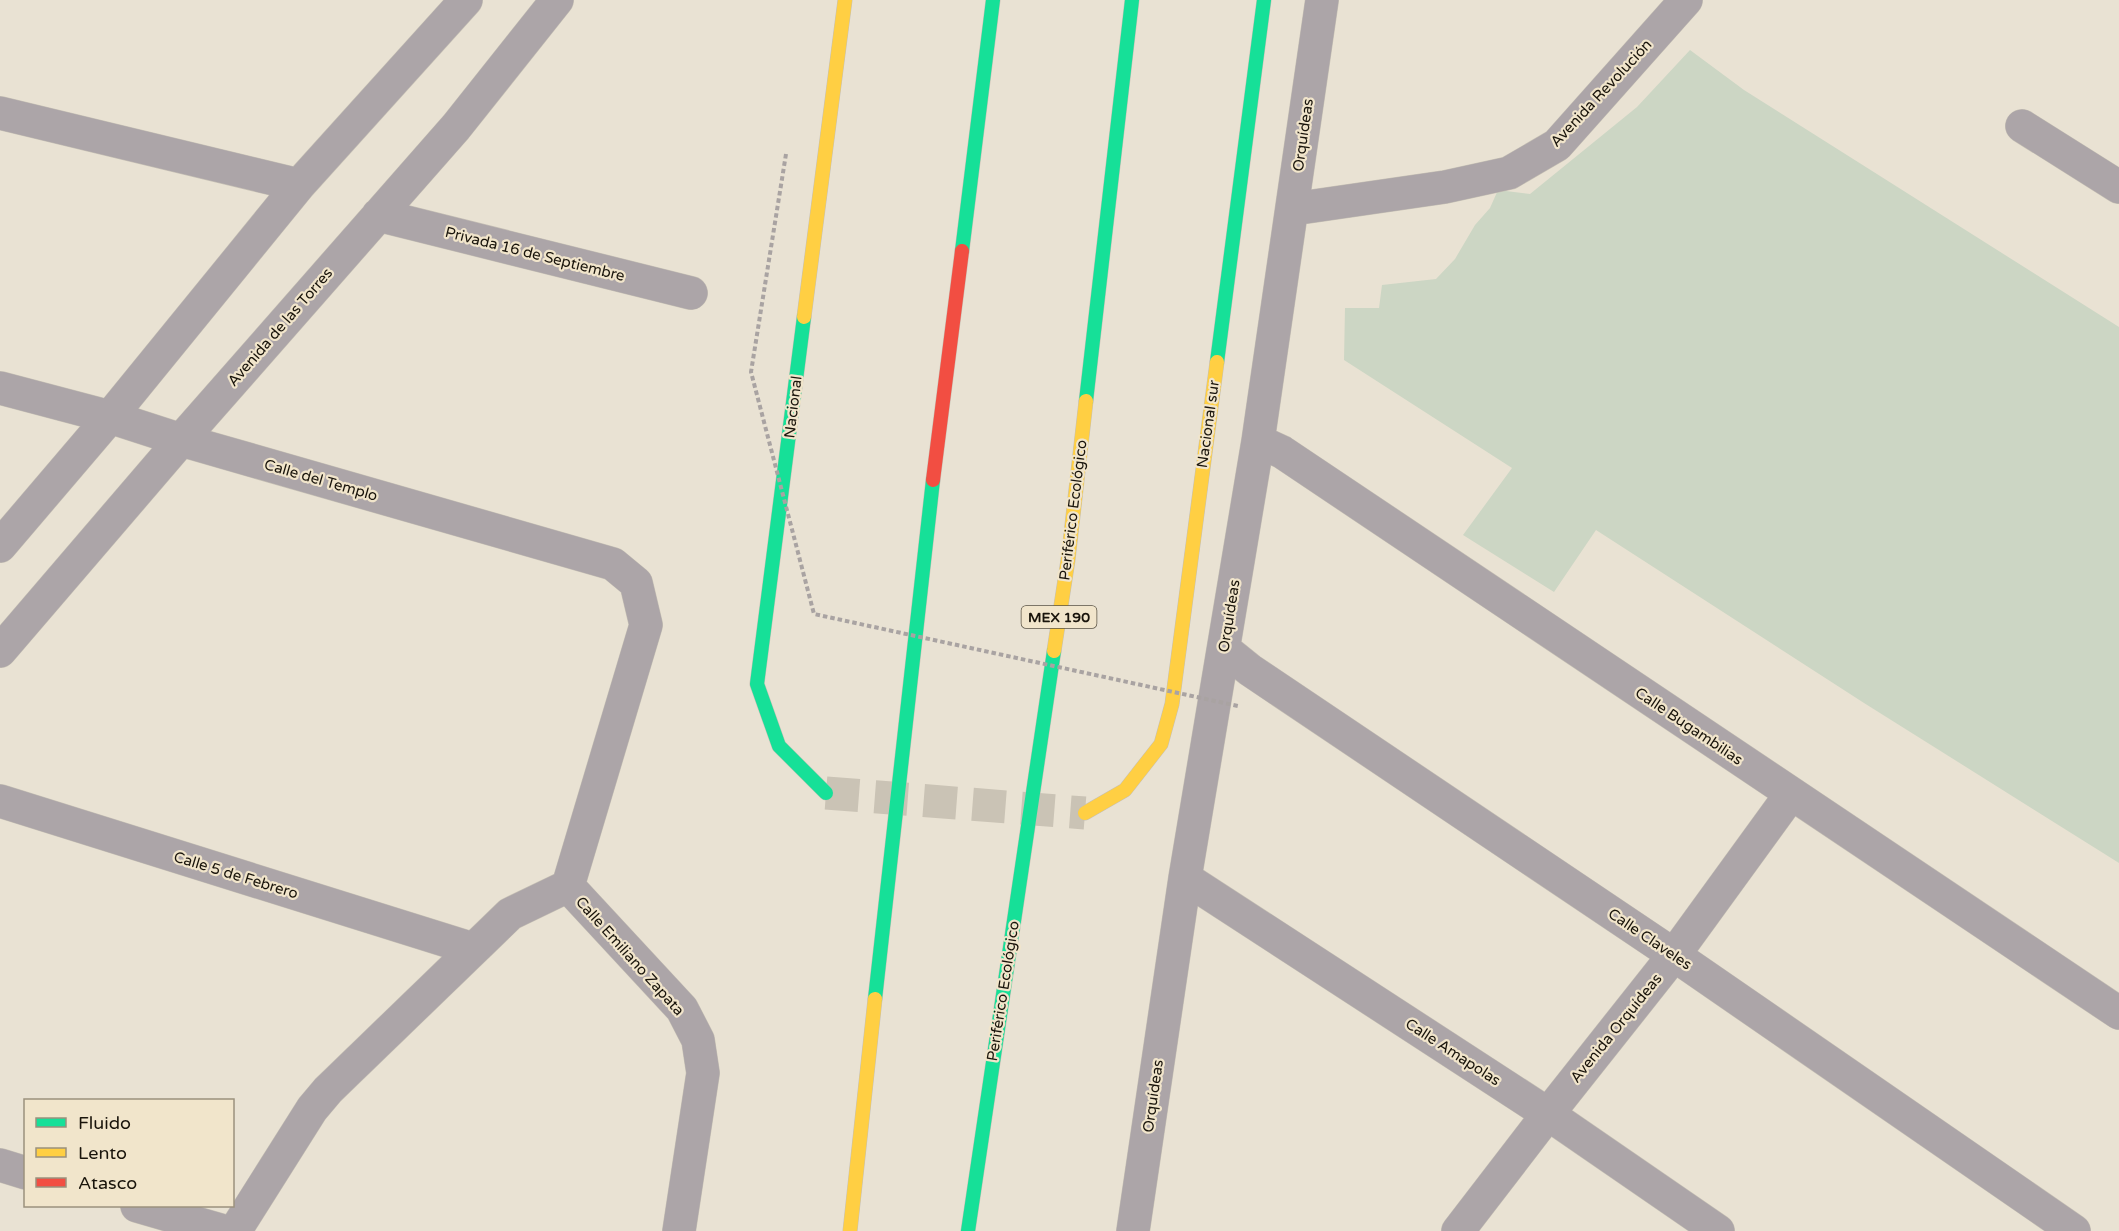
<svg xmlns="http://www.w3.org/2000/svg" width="2119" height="1231" viewBox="0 0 2119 1231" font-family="'Varela Round',sans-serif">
<rect width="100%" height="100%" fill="#e9e2d3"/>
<path fill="#ccd6c4" d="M1690,50L1744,90L2119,327V863L1864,703L1596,530L1554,592L1463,535L1512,468L1344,360L1345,308H1379L1382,285L1436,279L1455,259L1475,225L1490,208L1498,190L1530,194L1637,107Z"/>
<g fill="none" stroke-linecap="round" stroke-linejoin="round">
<path stroke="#cac3b5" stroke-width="33" stroke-dasharray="33 16" stroke-linecap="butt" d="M826,793L1085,813"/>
<g stroke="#c6c0b5" stroke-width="34">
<path id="street" d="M0,113L299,185
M2022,126L2119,187
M1293,209L1445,187L1509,173L1557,145L1686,0
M378,215L691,293
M0,388L110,417L181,440L613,564L636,583L646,625L568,886L682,1009L698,1040L703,1073L679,1231
M1258,441L1282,452L2119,1013
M0,546L110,417L299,185L466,0
M1224,649L1250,670L1674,955L2074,1231
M0,651L181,440L456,127L557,0
M0,801L473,949
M1185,878L1548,1114L1718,1231
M0,1165L26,1173
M137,1206L224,1231
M235,1231L312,1109L328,1090L510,914L568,886
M1133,1231L1185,878L1258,441L1322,0
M1458,1231L1548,1114L1674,955L1791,794"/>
</g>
<g stroke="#c6c0b5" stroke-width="15">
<path id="fast" d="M962,251L993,0
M804,317L757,684L779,746L826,793
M1217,362L1264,0
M1086,401L1132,0
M875,999L933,480
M968,1231L1054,651"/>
</g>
<g stroke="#c6c0b5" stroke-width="15">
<path id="slow" d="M804,317L845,0
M1054,651L1068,560L1086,401
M1085,813L1125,790L1161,744L1172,704L1217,362
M850,1231L875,999"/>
</g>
<g stroke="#c6c0b5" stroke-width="15">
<path id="jam" d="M933,480L962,251"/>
</g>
<use href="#street" stroke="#aca5a8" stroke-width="33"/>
<use href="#fast" stroke="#16e098" stroke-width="14"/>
<use href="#slow" stroke="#ffcf43" stroke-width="14"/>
<use href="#jam" stroke="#f24e42" stroke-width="14"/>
<path stroke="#a9a3a2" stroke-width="4" stroke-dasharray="4.5 3" stroke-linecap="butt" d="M786,154L751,372L814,614L1238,706"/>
</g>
<g text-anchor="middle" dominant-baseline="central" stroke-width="4.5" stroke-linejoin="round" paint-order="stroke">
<rect fill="#f1e5cb" stroke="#5a5345" stroke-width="1.5" x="1021.5" y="606" width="75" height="22" rx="4.5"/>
<g font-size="14" font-weight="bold" fill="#19140b">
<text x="1059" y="617">MEX 190</text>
</g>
<g font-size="15" fill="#19140b" stroke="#f1e5cb">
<text transform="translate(1601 93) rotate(-47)">Avenida Revolución</text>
<text transform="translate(1303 135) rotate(-82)">Orquídeas</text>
<text transform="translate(535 254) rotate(14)">Privada 16 de Septiembre</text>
<text transform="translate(280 327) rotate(-49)">Avenida de las Torres</text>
<text transform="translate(793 407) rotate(-83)">Nacional</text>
<text transform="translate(1208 424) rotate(-82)">Nacional sur</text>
<text transform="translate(321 480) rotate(16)">Calle del Templo</text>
<text transform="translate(1073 510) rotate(-83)">Periférico Ecológico</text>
<text transform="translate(1229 616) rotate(-81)">Orquídeas</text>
<text transform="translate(1689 726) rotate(34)">Calle Bugambilias</text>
<text transform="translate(236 875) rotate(17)">Calle 5 de Febrero</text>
<text transform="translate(1650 939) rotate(34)">Calle Claveles</text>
<text transform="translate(630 956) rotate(48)">Calle Emiliano Zapata</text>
<text transform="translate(1003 991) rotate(-81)">Periférico Ecológico</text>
<text transform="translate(1616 1028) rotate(-51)">Avenida Orquídeas</text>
<text transform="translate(1453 1052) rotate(33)">Calle Amapolas</text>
<text transform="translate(1153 1096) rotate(-82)">Orquídeas</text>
</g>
</g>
<rect x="24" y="1099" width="210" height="108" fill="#f1e5cb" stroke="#9b917e" stroke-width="1.5"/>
<rect x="36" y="1118" width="30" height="9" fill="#16e098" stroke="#9b917e" stroke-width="1.5"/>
<text x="78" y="1129" font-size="18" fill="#19140b">Fluido</text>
<rect x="36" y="1148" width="30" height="9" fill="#ffcf43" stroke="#9b917e" stroke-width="1.5"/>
<text x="78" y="1159" font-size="18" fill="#19140b">Lento</text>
<rect x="36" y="1178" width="30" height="9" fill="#f24e42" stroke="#9b917e" stroke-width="1.5"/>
<text x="78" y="1189" font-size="18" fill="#19140b">Atasco</text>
</svg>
